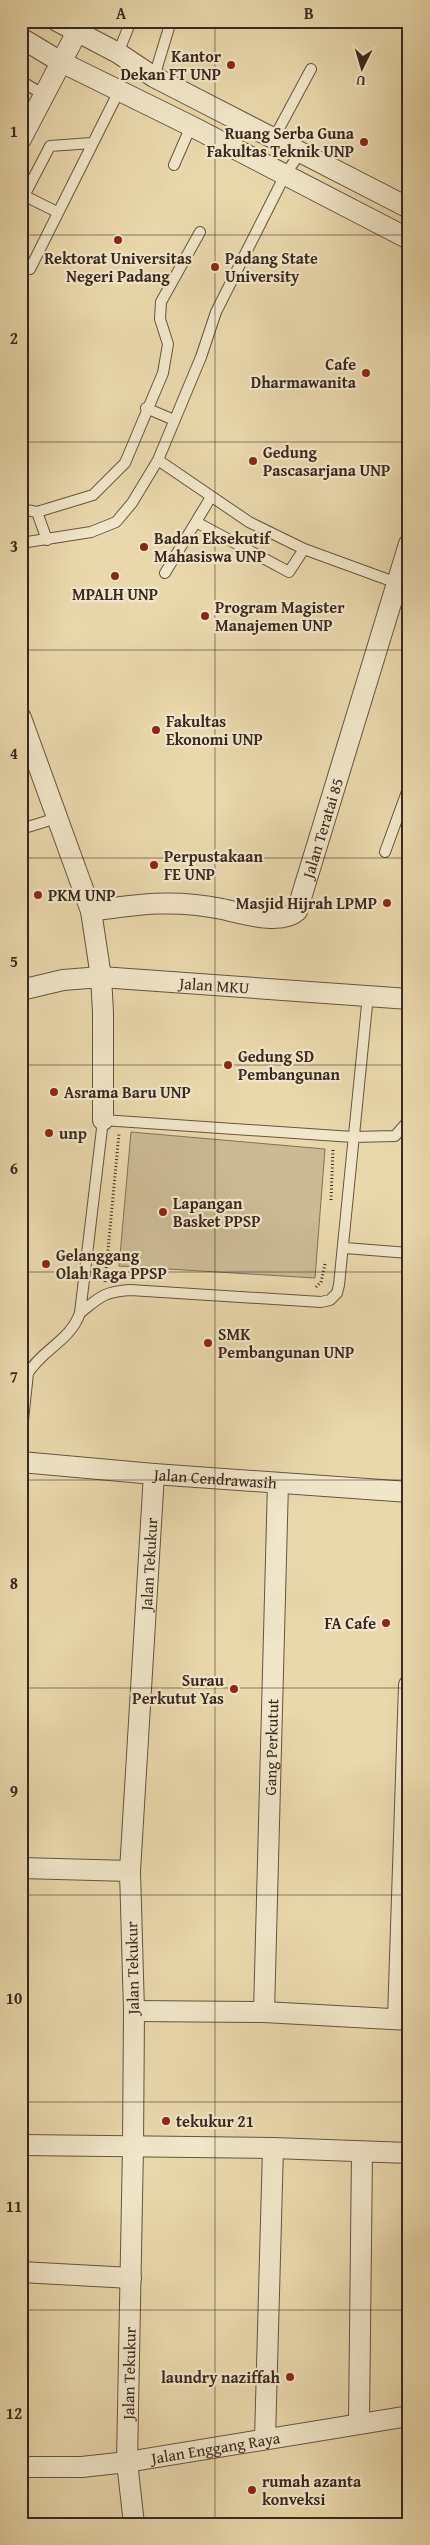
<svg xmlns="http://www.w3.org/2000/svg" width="430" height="2545" viewBox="0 0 430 2545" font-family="'Gentium Book Plus',serif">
<rect width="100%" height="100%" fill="#e9d8ac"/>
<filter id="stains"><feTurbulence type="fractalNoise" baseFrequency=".004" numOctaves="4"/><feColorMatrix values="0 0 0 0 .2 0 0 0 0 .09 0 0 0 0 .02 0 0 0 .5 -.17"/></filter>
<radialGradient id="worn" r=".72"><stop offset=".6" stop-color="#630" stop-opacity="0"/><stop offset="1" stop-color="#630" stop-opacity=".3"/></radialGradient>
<path fill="#cbba94" stroke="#82715a" d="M131,1132L325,1149L315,1278L119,1266Z"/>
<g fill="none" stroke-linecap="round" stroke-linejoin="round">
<g stroke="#665442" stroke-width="12">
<path id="service" d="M118,53L131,21
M154,77L171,21
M21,81L44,95
M274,138L311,69
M174,165L191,126
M21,194L57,212
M24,196L50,146L92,143
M30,269L119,91
M146,408L174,420
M158,460L249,522L304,549L397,583
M21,509L37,512L47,540
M37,512L93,495L125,463L163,373L168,344L160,319L161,302L200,232
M196,522L289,572L304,549
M21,543L91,532L116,522L132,503L158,460L201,357L216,312L285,175L300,153
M165,573L211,497
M21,829L57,818
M385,852L409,786
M345,1248L409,1253
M80,1313C100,1297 103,1292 130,1290L321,1302L330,1300L337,1293L339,1285L368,995
M21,1439L28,1373C43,1349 70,1341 80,1313L103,1120L353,1137L395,1136L409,1120"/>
</g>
<g stroke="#665442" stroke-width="22">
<g id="minor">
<path d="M57,21L118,53L154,77L409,208"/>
<path d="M21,38L61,62L191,126L409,239"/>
<path d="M21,139L77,32"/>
<path d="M21,718L91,911L101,977L103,1012V1120"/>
<path id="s1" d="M91,911C139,904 174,899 222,909C241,913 282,926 297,911L409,544"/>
<path id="s2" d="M21,990L63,980L101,977L409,999"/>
<path id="s3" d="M21,1462L154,1474L409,1492"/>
<path d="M21,1868L130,1871"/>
<path d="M134,2011L264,2012L409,2020"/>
<path id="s4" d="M264,2012L278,1483"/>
<path d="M398,2019L409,1685"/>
<path d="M21,2145L273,2148L409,2153"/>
<path d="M21,2272L131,2278"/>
<path d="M359,2423L362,2152"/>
<path d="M265,2439L273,2148"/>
<path id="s5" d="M21,2467H82L127,2462L409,2416"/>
<path id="s6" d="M134,2524L127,2462L133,2147L134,2011L130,1871L154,1474"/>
</g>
</g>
<path stroke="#3a281f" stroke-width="3" stroke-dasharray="1 2.5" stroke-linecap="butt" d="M331,1200L333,1149
M105,1282L119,1133
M316,1287L321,1282L325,1264"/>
<use href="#service" stroke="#f1e6c9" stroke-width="10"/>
<use href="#minor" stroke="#f1e6c9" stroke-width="20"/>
</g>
<path fill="none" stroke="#3a281f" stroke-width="1" stroke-opacity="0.55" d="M215,21V2524M21,235H409M21,442H409M21,650H409M21,858H409M21,1065H409M21,1272H409M21,1480H409M21,1688H409M21,1895H409M21,2102H409M21,2310H409"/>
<g fill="#8f2418" stroke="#f1e6c9" stroke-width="2">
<circle cx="231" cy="65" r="5"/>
<circle cx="364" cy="142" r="5"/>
<circle cx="118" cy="240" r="5"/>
<circle cx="215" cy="267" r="5"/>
<circle cx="366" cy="373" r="5"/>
<circle cx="253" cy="461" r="5"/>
<circle cx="144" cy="547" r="5"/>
<circle cx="115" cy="576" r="5"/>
<circle cx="205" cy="616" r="5"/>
<circle cx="156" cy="730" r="5"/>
<circle cx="154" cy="865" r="5"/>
<circle cx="38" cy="895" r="5"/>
<circle cx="387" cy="903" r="5"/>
<circle cx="228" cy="1065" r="5"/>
<circle cx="54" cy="1092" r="5"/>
<circle cx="49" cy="1133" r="5"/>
<circle cx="163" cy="1212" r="5"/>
<circle cx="46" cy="1264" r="5"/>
<circle cx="208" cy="1343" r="5"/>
<circle cx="386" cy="1623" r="5"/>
<circle cx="234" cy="1689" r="5"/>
<circle cx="166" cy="2121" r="5"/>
<circle cx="290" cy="2377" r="5"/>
<circle cx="252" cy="2490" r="5"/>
</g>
<g text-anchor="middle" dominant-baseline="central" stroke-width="4.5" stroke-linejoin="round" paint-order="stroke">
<g font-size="16" font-weight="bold" fill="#3a281f" stroke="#f1e6c9" text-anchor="start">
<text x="221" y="56" text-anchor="end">Kantor<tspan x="221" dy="18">Dekan FT UNP</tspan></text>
<text x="354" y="133" text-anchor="end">Ruang Serba Guna<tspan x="354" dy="18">Fakultas Teknik UNP</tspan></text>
<text x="118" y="258" text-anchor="middle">Rektorat Universitas<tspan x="118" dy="18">Negeri Padang</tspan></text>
<text x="225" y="258">Padang State<tspan x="225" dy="18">University</tspan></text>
<text x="356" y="364" text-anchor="end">Cafe<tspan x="356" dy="18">Dharmawanita</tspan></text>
<text x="263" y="452">Gedung<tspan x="263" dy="18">Pascasarjana UNP</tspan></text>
<text x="154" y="538">Badan Eksekutif<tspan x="154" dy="18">Mahasiswa UNP</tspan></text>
<text x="115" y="594" text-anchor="middle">MPALH UNP</text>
<text x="215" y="607">Program Magister<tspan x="215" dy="18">Manajemen UNP</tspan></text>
<text x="166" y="721">Fakultas<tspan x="166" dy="18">Ekonomi UNP</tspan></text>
<text x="164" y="856">Perpustakaan<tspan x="164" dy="18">FE UNP</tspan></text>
<text x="48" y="895">PKM UNP</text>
<text x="377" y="903" text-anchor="end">Masjid Hijrah LPMP</text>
<text x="238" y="1056">Gedung SD<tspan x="238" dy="18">Pembangunan</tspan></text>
<text x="64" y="1092">Asrama Baru UNP</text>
<text x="59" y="1133">unp</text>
<text x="173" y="1203">Lapangan<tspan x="173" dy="18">Basket PPSP</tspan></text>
<text x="56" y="1255">Gelanggang<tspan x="56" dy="18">Olah Raga PPSP</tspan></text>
<text x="218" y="1334">SMK<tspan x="218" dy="18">Pembangunan UNP</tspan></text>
<text x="376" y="1623" text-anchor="end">FA Cafe</text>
<text x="224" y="1680" text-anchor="end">Surau<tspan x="224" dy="18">Perkutut Yas</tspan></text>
<text x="176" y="2121">tekukur 21</text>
<text x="280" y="2377" text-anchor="end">laundry naziffah</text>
<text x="262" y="2481">rumah azanta<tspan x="262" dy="18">konveksi</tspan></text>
</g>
<g font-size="16" fill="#3a281f" stroke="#f1e6c9">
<text stroke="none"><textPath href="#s1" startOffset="296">Jalan Teratai 85</textPath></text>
<text stroke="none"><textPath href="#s2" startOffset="195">Jalan MKU</textPath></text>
<text stroke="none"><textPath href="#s3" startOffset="195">Jalan Cendrawasih</textPath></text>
<text stroke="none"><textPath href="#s6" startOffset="961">Jalan Tekukur</textPath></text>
<text stroke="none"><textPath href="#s4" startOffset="265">Gang Perkutut</textPath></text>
<text transform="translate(132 1968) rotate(-91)">Jalan Tekukur</text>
<text stroke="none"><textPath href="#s6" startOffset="151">Jalan Tekukur</textPath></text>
<text stroke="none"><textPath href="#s5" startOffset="196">Jalan Enggang Raya</textPath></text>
</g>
</g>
<rect width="430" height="2545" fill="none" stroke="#e9d8ac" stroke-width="55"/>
<g transform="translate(362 68) rotate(185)" stroke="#f1e6c9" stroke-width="4" paint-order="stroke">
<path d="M0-4L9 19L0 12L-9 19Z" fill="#3a281f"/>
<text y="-8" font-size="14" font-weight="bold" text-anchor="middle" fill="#3a281f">U</text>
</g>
<rect x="28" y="28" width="374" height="2490" fill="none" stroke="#3a281f" stroke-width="2"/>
<g font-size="16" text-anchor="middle" font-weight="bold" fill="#3a281f">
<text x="121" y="19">A</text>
<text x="309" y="19">B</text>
<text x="14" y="137">1</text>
<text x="14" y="344">2</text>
<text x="14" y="552">3</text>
<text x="14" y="759">4</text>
<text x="14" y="967">5</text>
<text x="14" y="1174">6</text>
<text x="14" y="1382">7</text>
<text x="14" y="1589">8</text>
<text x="14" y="1797">9</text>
<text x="14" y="2004">10</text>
<text x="14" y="2212">11</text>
<text x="14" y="2419">12</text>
</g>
<rect width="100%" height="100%" filter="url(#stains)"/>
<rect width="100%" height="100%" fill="url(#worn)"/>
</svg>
